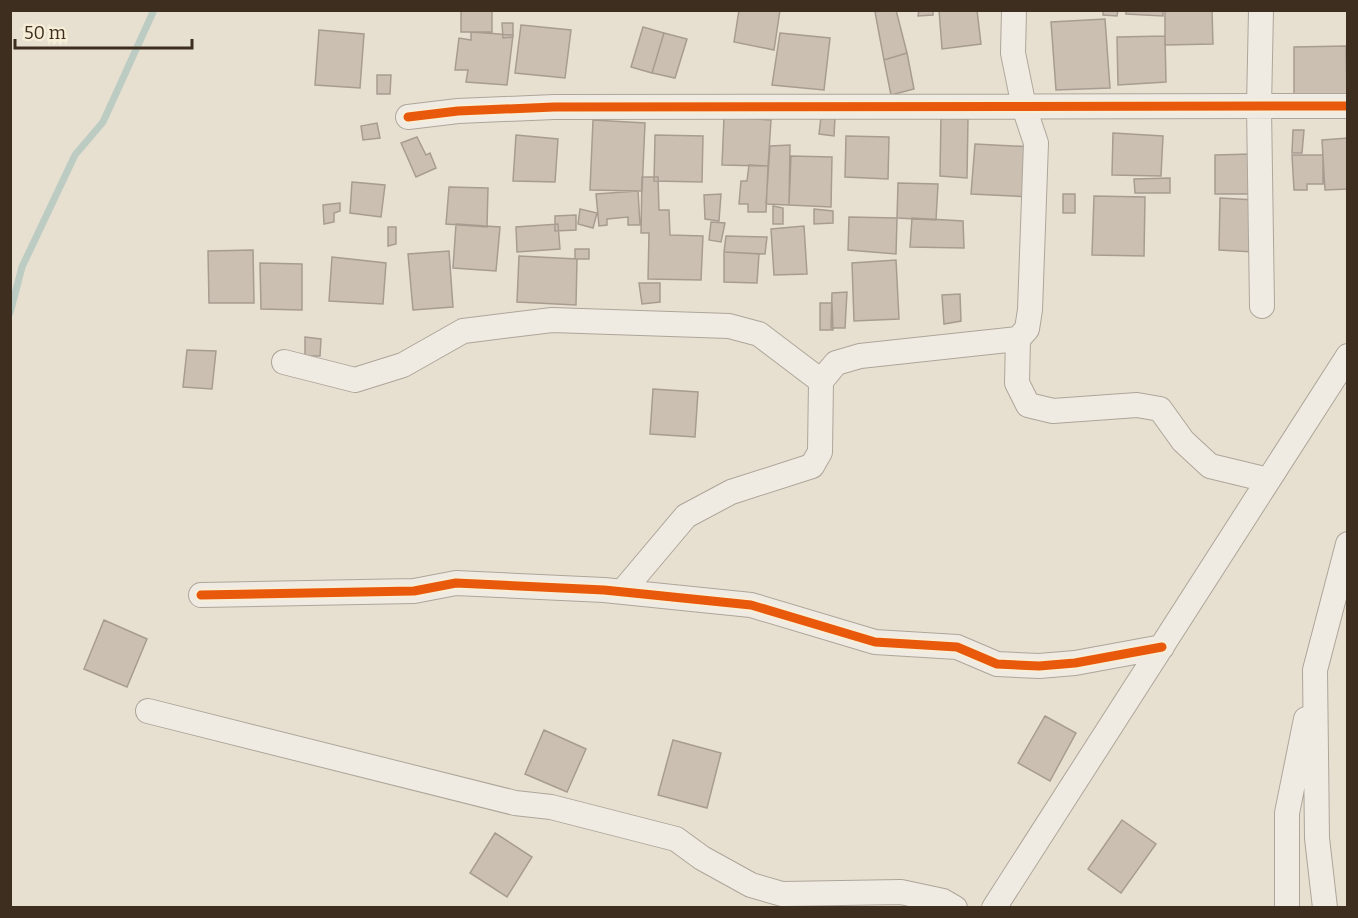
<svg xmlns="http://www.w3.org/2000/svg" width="1358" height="918" viewBox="0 0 1358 918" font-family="Bitter,serif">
<rect width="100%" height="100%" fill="#e7e0d1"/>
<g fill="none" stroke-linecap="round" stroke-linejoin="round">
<path stroke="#bcccc2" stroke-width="7" d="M10,313L22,267L75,155L103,122L154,10"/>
</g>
<path fill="#cbbfb2" stroke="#a89c90" stroke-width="1.5" d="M739,10H780L774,50L734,42Z
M883,10H896L907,53L884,60L875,12Z
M919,10H933V15L918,16Z
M939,10H977L981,44L942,49Z
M1103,10H1118L1117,16L1103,15Z
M1126,10H1163V16L1126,14Z
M1165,10H1212L1213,44L1165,45Z
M461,11H492V32H461Z
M1105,19L1110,88L1056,90L1051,22Z
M502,23H513V37L503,38Z
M521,25L571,30L565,78L515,73Z
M643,27L664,33L652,73L631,67Z
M319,30L364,34L360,88L315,85Z
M471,32L513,35L507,85L466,82L468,70H455L459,38L471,40Z
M664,33L687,39L675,78L652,73Z
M780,33L830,38L824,90L772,85Z
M1165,36L1166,82L1118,85L1117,37Z
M1346,46L1347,96L1294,97V47Z
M907,53L914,89L891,95L884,60Z
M377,75H391L390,94H377Z
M724,117L771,120L768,166L722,165Z
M821,117H835L834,136L819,134Z
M941,117L968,119L967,178L940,176Z
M593,120L645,123L642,191L590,190Z
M377,123L380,138L363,140L361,126Z
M1293,130H1304L1302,153H1292Z
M1113,133L1163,136L1161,176L1112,175Z
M516,135L558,139L555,182L513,181Z
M655,135L703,136L702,182L654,181Z
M846,136L889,137L888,179L845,177Z
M417,137L426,155L430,153L436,168L416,177L401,143Z
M1348,138V189L1325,190L1322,140Z
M975,144L1035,147L1031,197L971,194Z
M790,145L789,205L766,204L770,146Z
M1252,154L1253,194H1215V155Z
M1292,155H1323V184H1307V190H1294Z
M791,156L832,157L831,207L789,205Z
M749,165L768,166L766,212H748V204H739L741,181H747Z
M642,177H658L659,210H669L670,235L703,236L701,280L648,279L649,233H641Z
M1170,178V193H1135L1134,179Z
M352,182L385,185L381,217L350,213Z
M898,183L938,184L936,220L897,218Z
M449,187L488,188L487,227L446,224Z
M638,191L640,225H628V217L607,219V225L599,226L596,194Z
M721,194L719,221L705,219L704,195Z
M1063,194H1075V213H1063Z
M1094,196L1145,197L1144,256L1092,255Z
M1220,198L1255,200L1254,252L1219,250Z
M340,203V211L334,213V222L324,224L323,205Z
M773,206L783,208V224H773Z
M580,209L597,213L593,228L578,224Z
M814,209L833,211V223L814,224Z
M576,215V230L555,231V216Z
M849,217L897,218L896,254L848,250Z
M912,218L963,221L964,248L910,247Z
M711,222L725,223L721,242L709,240Z
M456,224L500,227L496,271L453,268Z
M558,224L560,249L517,252L516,227Z
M804,226L807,274L774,275L771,229Z
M388,227H396V244L388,246Z
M726,236L767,237L765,254L724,252Z
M575,249H589V259H575Z
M253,250L254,303H209L208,251Z
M449,251L453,307L413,310L408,254Z
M724,252L759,254L757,283L724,282Z
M519,256L577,259L576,305L517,302Z
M332,257L386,263L383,304L329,301Z
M896,260L899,319L854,321L852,263Z
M260,263L302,264V310L261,309Z
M639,283H660V302L642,304Z
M847,292L845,328H831L832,293Z
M960,294L961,321L944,324L942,295Z
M820,303H832L833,330H820Z
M305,337L321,339L320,356H305Z
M187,350L216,351L212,389L183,387Z
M653,389L698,392L695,437L650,434Z
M104,620L147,639L127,687L84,669Z
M1045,716L1076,733L1050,781L1018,763Z
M544,730L586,749L567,792L525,774Z
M673,740L721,753L707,808L658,795Z
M1122,820L1156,844L1121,893L1088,869Z
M495,833L532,857L507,897L470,873Z"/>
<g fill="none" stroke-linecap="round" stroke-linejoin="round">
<g stroke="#ada599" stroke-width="26">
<path id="minor" d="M1261,10L1259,107L1262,306
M408,117L458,111L554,107L1348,106
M1018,339L1017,383L1028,405L1053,411L1137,405L1160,409L1183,441L1210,466L1268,480
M284,362L355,380L403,365L463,331L552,320L729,326L759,334L821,381
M622,592L686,516L731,492L812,466L820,452L821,381L836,363L860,356L1018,339L1027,329L1030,310L1036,143L1024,107L1013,53L1014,10
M201,595L414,591L456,583L604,590L751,605L875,642L957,647L997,664L1039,666L1075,663L1162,647
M148,711L515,803L551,807L676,839L702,858L751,885L782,894L901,892L943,901L955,908
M994,908L1348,356
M1287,908V813L1306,719
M1325,908L1317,838L1315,670L1348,544"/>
</g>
<use href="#minor" stroke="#efebe3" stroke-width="24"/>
<g stroke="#f7eed8" stroke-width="13">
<path id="cycleway" d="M408,117L458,111L554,107L1348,106
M201,595L414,591L456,583L604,590L751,605L875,642L957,647L997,664L1039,666L1075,663L1162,647"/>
</g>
<use href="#cycleway" stroke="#e8590c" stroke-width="9"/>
</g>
<rect width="1358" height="918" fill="none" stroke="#3d2e20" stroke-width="24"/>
<path d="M15 39v9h177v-9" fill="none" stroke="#3d2e20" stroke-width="3"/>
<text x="24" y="39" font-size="18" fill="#3d2e20" stroke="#f7eed8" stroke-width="4.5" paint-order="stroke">50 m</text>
</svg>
